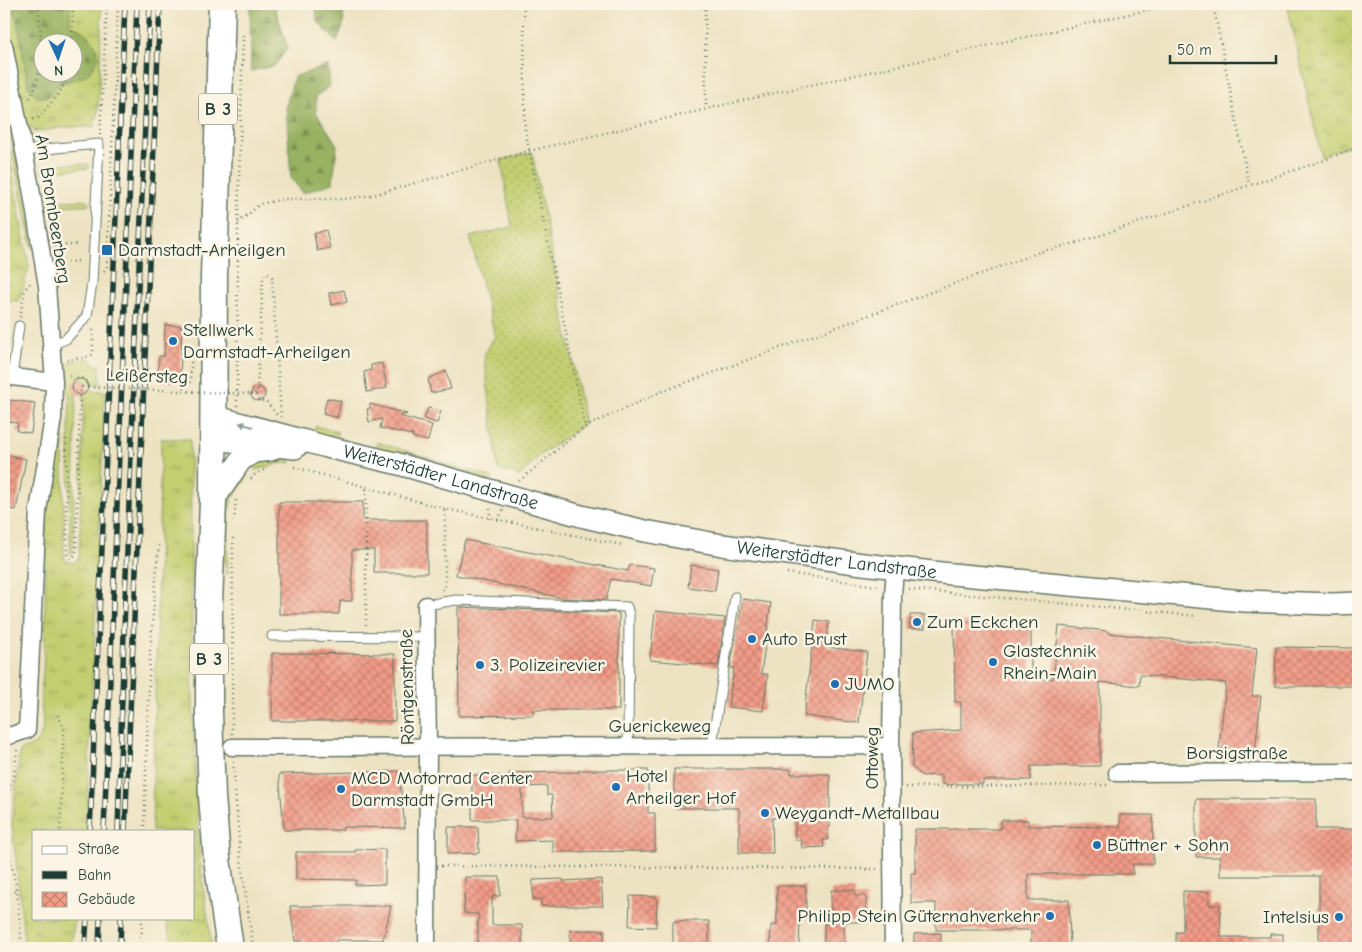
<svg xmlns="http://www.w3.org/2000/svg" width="1362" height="952" viewBox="0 0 1362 952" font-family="'Comic Neue',sans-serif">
<defs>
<pattern id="grass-tufts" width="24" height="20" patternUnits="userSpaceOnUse" patternTransform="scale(1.25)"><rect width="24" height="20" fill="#c2ce70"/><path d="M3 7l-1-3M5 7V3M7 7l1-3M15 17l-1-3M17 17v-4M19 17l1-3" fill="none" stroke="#9da85d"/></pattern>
<pattern id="forest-firs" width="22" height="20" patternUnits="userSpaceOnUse" patternTransform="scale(1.25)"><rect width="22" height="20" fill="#99b162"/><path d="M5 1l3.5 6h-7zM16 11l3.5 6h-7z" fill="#7c9152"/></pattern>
<pattern id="garden-dots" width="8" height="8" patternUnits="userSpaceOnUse" patternTransform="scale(1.25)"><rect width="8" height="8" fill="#c2ce70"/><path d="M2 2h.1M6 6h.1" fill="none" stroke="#9da85d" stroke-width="1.8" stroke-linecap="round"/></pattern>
<pattern id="building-cross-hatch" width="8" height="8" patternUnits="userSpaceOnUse" patternTransform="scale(1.25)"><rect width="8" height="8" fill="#f39b87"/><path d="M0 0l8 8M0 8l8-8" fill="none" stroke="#c4806f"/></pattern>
</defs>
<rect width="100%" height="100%" fill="#fcf5e5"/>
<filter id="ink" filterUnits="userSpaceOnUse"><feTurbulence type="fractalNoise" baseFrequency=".02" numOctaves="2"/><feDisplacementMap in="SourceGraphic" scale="10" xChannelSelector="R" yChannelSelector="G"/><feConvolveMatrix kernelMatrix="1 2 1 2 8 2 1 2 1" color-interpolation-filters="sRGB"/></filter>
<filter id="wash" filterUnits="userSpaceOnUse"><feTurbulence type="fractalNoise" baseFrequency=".0096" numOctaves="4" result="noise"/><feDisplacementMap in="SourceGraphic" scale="20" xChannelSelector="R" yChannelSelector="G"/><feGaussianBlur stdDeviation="1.12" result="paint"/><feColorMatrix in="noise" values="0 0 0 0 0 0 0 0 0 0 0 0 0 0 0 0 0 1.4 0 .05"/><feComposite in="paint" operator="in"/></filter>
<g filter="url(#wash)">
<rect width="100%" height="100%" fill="#ede3c3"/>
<path fill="url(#grass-tufts)" stroke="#708652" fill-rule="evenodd" d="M4,4H102L98,112L97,119H94V127H68L34,132L33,127H30L32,141L27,138L12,145L9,132L5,133L29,267L19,301L4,300ZM42,42H72V72H42Z
M1287,4H1358V142L1321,156Z
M16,149L35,248H32L12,150Z
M62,164H89V168L42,172L41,167Z
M89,200V205H74L49,208L48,203L58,201Z
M88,358L96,365H100V385L88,384L84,380H77C72,385 72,388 76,394L73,553L70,554L69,425L70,398L66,388L65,364Z
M87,390L105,391L86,831H34V918H75L71,948H25L12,824L20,750C30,747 39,744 42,732C45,721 40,707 41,694C48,632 43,570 47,508C49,480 55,453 63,425L64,556L66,561L74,563L79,557L84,394Z
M316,426L338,432L336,441L314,435Z
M161,439H190C192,579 190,718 200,858C203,888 208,918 212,948H174L165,918H194V831H152Z
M377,442L493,478L491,484L375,452Z
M287,454L291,463H281L256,470L247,463Z
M242,468L248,476L232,499L228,518L227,574L225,562L222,560L225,509L229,494Z"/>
<path fill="url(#forest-firs)" stroke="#5c774b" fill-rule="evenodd" d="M13,4H70V24C89,33 108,51 90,71C83,80 70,79 62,83C56,86 52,93 47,97H37L28,86L20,35ZM42,42H72V72H42Z
M250,4H279L275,8L288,48L274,66L251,71Z
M316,4H342L344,22L337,42L317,21Z
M328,65L330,86L316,96V112L337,145L333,183L303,193L291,178L286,106L294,77Z"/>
<path fill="url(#garden-dots)" stroke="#708652" d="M532,152L585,424L539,456L520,476L498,469L484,355L495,336L470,237L512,227L501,160Z"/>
<g id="blocks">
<path fill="url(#building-cross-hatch)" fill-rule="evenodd" d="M326,230L330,248L317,251L314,234Z
M344,290L347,302L331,305L329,293Z
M165,325L182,326L180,382L163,381L164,373H158L159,356H164Z
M382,363L387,388L367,392L364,372L371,370V365Z
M446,371L451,389L431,393L428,379Z
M72 387a8 8 0 1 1 16 0a8 8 0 1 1-16 0Z
M251 394a7 7 0 1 1 14 0a7 7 0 1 1-14 0Z
M327,398L341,401L337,418L323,414Z
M10,400L35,403L31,433L17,431L18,423L7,421Z
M370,404L407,414L399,416L432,425L428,441L412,437L413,435L380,428L382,419L369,422L367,409L370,408Z
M428,408L441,411L437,423L424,419Z
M7,455L26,459L16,510L4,508V470Z
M279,502H363V520H427V573H374V550H352V601H340L339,614H279Z
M465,540L628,571L630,565L654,568L651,586L611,579L606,600L562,598L456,575Z
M691,565L718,569L715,591L688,587Z
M743,599L771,603L761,674H768L763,711L728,707L734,668H730Z
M458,607L619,613V710H533V715L459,716Z
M655,611L725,618L718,666L650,660Z
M910,615H925V629H910Z
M815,620L829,622L826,647L867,652L859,723L804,716Z
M954,622H1031V679H1053L1059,626L1108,631V633L1257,648L1252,696H1261L1255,752L1219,748L1226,683L1140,675L1139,686L1100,682V766H1031V780H983V784H953L952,785L942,784V775L922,776L912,767L913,733L961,730V702H955Z
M1276,647L1358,648V686H1275Z
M272,653L395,654V721H272Z
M674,769H791V774H830V827H828V840H823L824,847L802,848L801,840H795V817L772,818L773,853H739V808H674Z
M579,770H648V813H655V851L553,852V840L515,841L516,820H472V775L509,776V773L579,772ZM547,786V795H552L553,817H522V787Z
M399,771L405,828L343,827V830H284L279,774Z
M1196,799H1316V829H1357L1358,948H1319V876H1220V857H1196Z
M1120,815H1153V864H1133V874H1028V900H1069L1070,948H1031V930H936V903H911V873H915V829H1001V820H1028V826L1120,827Z
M448,827H478L479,853L448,854Z
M385,849V884L355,885L356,880L296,879V852H355V850Z
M465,877H500V896H492V925H522V948H478V914L464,913Z
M563,879V881L601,879L603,906H541V899H533V880Z
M777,886H806V919H800L799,948H770L771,925H777Z
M831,890H855V896H866V922H844V948H824V924H831Z
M1183,891L1209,892V905H1220L1221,937H1270V934H1283V948H1176V932H1183Z
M630,896L657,897L656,927L629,926Z
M290,906H391L383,940H336V948H304V941H295Z
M673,921H709V948H673Z
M570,930H604V948H570Z
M941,933V948H914V934Z"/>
</g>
</g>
<g filter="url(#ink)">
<use href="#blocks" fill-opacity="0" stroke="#677766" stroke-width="1"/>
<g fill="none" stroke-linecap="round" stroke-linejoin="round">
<g stroke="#677766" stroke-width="11">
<path id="service" d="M24,151L99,144L92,283L87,316L66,339L51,345
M12,377L19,326
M426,605L456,600L627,607L629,615L628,746
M272,636L426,637
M712,745L735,597"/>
</g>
<g stroke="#677766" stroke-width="19">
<path id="minor" d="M4,45L31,188L47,286L54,382L53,418L38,511L27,730L9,736L4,734
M4,376L54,382
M426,605L428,745L427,948
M232,747L891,746
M1117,773L1358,772
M893,948L891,746L893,596L895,568"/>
</g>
<g stroke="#677766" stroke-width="24">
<g id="tertiary">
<path id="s1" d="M213,416L327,447L395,463L581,516L645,531L722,545L863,564L941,573L1244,601L1333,604L1358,603"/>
<path d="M213,439L295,448"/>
<path d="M213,501L241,460L254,452L271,450"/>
</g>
</g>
<g stroke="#677766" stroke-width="29">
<path id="primary" d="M222,4L214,277L213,501L209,604V713L212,796L217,859L230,948"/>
</g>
<path stroke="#677766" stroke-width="2.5" stroke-dasharray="1 4" stroke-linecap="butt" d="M524,4L525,129L585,427
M705,4L706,109
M1213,4L1249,185
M72,42L73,4
M30,98C45,70 41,34 38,4
M33,119L38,118C50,104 64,91 69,72
M100,135L107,4
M238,223L260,204L284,199H345L373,195L529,151L766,95L1174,4
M55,246L84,244
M57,263L82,261
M104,271L107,267L118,4
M20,317L25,289L31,282
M192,352L190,383H194
M67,361C75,357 87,359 93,354V327
M69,376L75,380L76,378H84L88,382L83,386
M179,391L190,383
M250,394H255L257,392L263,278L266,273H268L272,277L281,417
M256,395L258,397L259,401H266L277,415
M237,406L238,223L243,34
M66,439L67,554L68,557L72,558L76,554L80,394L82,387H88
M294,467L445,509L622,545
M251,479L255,474L264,470
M519,481L585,427L658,393L1040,252L1083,241L1322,161L1358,147
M490,519V508
M498,520L503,510
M234,521L236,499
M787,573L878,586
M909,589L1197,616
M442,590L445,588V510
M366,625V487
M58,715L64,729L60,831
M232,734L233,537
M17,750L14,776L9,791L6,837L17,891L22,948
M233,762L240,852L253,948
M906,787L1108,785
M144,831L150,652L159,542
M441,866L878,869
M4,894L17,891
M141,948L142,918"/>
<use href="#service" stroke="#fff" stroke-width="9"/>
<use href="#minor" stroke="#fff" stroke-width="16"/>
<use href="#tertiary" stroke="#fff" stroke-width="21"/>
<use href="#primary" stroke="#fff" stroke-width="26"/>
<g stroke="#1f3d34" stroke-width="5.5">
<path id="rail" d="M90,831L125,4
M104,831L137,4
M118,831L125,599L150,4
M125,831L160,4
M85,948L87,918
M99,948L100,918
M120,948L121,918"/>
</g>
<use href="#rail" stroke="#fcf5e5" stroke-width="4" stroke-dasharray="11" stroke-linecap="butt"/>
<path stroke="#677766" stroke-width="2.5" stroke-dasharray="1 4" stroke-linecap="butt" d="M88,387L250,394"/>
</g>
<defs><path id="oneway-solid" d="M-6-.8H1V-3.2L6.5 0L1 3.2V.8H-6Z" transform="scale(1.25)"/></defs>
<use fill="#8f9e9a" href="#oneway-solid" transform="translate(246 425) rotate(-164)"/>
</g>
<g fill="#1f6fb2" stroke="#fcf5e5" stroke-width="2">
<rect x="101" y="244" width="12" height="12" rx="2.5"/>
<circle cx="173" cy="341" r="5"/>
<circle cx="917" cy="622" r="5"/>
<circle cx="752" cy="639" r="5"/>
<circle cx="993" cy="662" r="5"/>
<circle cx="480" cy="665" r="5"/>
<circle cx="835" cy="684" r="5"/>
<circle cx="616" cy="787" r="5"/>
<circle cx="341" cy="789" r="5"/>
<circle cx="765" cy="813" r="5"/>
<circle cx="1097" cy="845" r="5"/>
<circle cx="1050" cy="916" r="5"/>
<circle cx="1339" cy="917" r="5"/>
</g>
<g text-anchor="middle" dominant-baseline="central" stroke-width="5" stroke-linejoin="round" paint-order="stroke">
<g fill="#fcf5e5" stroke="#617469" stroke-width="1">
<rect x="199" y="93.5" width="38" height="31" rx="4"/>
<rect x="190" y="643.5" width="38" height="31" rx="4"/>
</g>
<g font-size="18" font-weight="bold" fill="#1f3d34">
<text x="218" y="109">B 3</text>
<text x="209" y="659">B 3</text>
</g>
<g font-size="19" fill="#1f3d34" stroke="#fcf5e5">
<text transform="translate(53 209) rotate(81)">Am Brombeerberg</text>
<text transform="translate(147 376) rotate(2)">Leißersteg</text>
<text stroke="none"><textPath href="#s1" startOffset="236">Weiterstädter Landstraße</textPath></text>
<text stroke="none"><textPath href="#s1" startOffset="641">Weiterstädter Landstraße</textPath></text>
<text transform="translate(407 687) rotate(-91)">Röntgenstraße</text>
<text x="660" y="726">Guerickeweg</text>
<text x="1237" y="753">Borsigstraße</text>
<text transform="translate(872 758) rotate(-90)">Ottoweg</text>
</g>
<g font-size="19" fill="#1f3d34" stroke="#fcf5e5" text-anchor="start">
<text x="118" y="250">Darmstadt-Arheilgen</text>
<text x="183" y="330">Stellwerk<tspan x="183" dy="22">Darmstadt-Arheilgen</tspan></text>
<text x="927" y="622">Zum Eckchen</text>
<text x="762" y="639">Auto Brust</text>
<text x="1003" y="651">Glastechnik<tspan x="1003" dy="22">Rhein-Main</tspan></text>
<text x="490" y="665">3. Polizeirevier</text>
<text x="845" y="684">JUMO</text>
<text x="626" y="776">Hotel<tspan x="626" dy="22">Arheilger Hof</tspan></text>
<text x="351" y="778">MCD Motorrad Center<tspan x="351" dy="22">Darmstadt GmbH</tspan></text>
<text x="775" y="813">Weygandt-Metallbau</text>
<text x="1107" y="845">Büttner + Sohn</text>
<text x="1040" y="916" text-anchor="end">Philipp Stein Güternahverkehr</text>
<text x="1329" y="917" text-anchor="end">Intelsius</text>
</g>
</g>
<rect width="1362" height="952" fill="none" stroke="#fcf5e5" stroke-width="20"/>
<rect x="32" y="830" width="162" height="90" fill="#fcf5e5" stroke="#a4ab9e"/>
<rect x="42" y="846" width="25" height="8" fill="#ffffff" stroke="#a4ab9e"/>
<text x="78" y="854" font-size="15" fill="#1f3d34">Straße</text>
<rect x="42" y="871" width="25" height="8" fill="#1f3d34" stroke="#a4ab9e"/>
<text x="78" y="880" font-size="15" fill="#1f3d34">Bahn</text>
<rect x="42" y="892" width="25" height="15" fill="url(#building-cross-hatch)" stroke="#a4ab9e"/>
<text x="78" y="904" font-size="15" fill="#1f3d34">Gebäude</text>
<g transform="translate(58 58) rotate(177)"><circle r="24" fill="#fcf5e5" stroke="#a4ab9e"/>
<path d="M0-4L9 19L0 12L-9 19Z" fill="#1f6fb2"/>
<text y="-8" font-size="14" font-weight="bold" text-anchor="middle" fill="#1f3d34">N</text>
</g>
<path d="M1170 55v8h106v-8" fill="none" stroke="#1f3d34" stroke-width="2.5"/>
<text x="1177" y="55" font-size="15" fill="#1f3d34" stroke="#fcf5e5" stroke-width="4" paint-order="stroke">50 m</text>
</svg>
